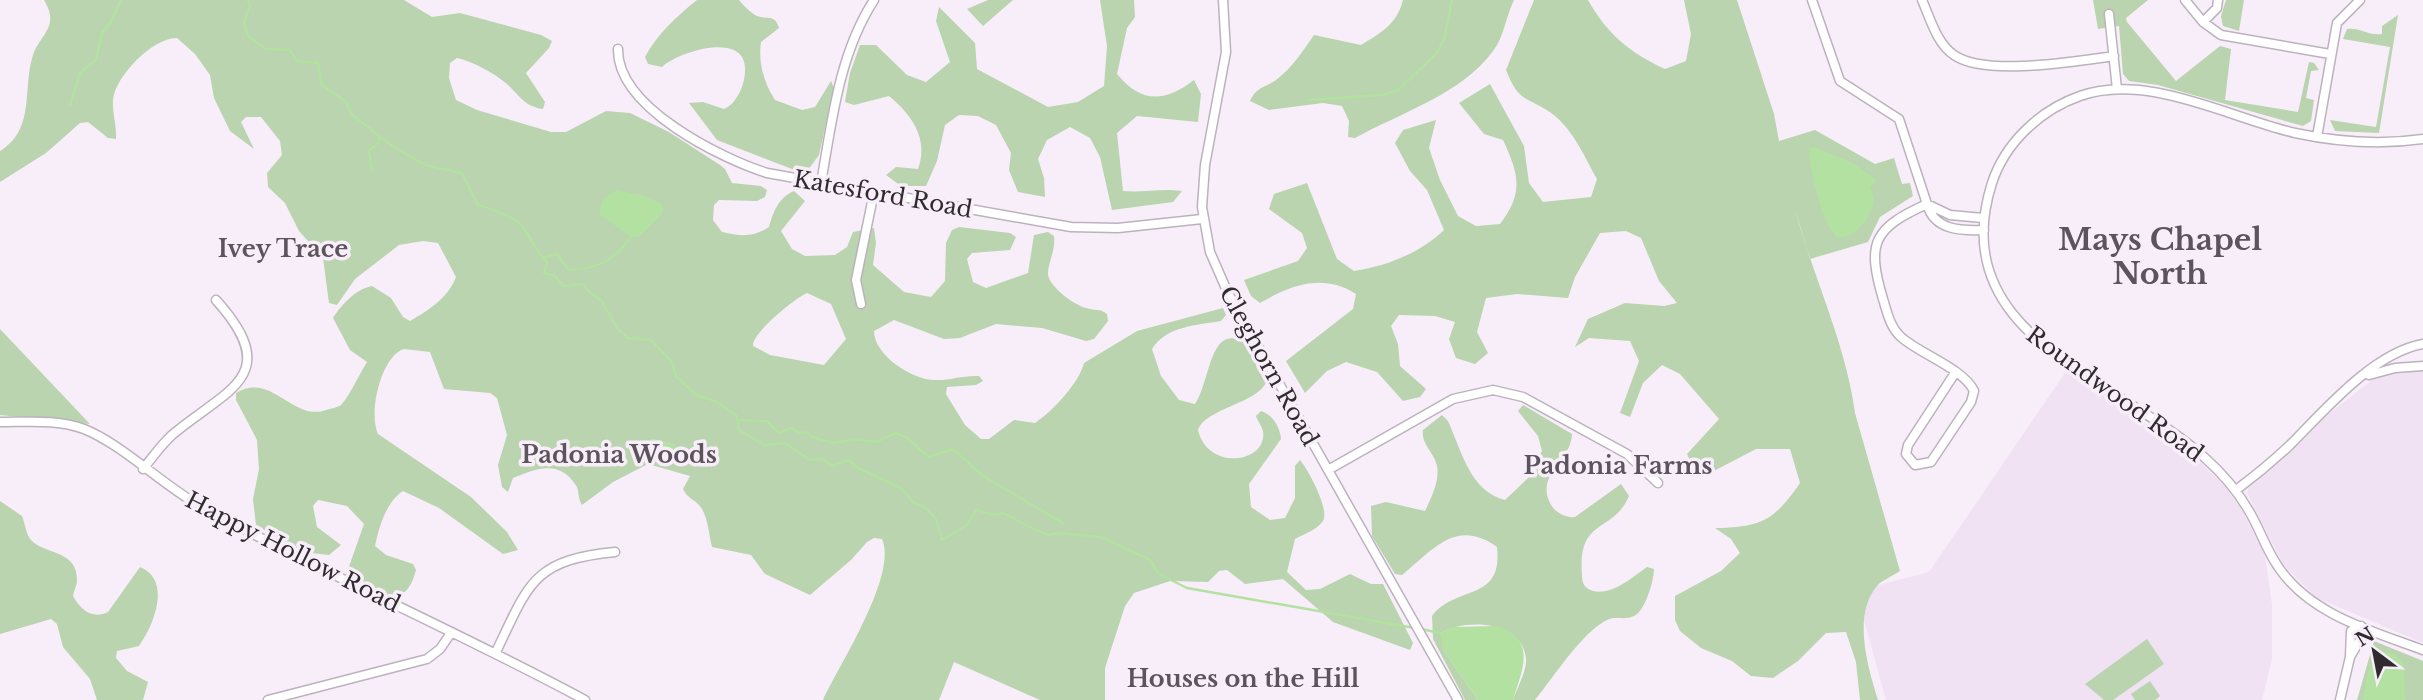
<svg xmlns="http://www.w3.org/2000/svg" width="2423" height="700" viewBox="0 0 2423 700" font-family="'Libre Baskerville',serif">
<rect width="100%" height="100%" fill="#f8eef9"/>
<path fill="#f1e2f3" d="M2423,369V643L2315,597L2283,564L2247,493L2249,487L2293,450L2325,417L2372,380L2397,371Z
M2067,370L2197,459L2224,485L2243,512L2265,555L2272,604V659L2262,700H1886L1856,591L1929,572Z"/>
<path fill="#b9d4ae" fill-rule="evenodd" d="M44,0H404L432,17L460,13L541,35L552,41L549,48L526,73L545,102L543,109C524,106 521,97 507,84C494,73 474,62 457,58L450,63L449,78L456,100L477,110L551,132H566L606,111L630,113L669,132L720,165L725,169L732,183L761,186L767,190L765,197L757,201L719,200L714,205L713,220L722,232C740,236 753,238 769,227C773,212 779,197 794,191L805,201L781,231L792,249L805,256L835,255L847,247L853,232L874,228L876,243L873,265L904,292L931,297L945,281L946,243L952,230L959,227L1010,233L1016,237L1010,250L972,253L967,259L973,282L986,288L1028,273L1034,235L1048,232L1054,236C1056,250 1047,265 1048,275C1050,287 1074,305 1086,308C1094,311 1100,308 1107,314L1108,321L1094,339L1086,341L1042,328L996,324L960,338L944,339L894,320L874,331C874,355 912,380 935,380C948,381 963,375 979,376L983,381L976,385L947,387L946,394L965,425L981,439H989L1014,420L1035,423C1053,411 1079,383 1084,363L1137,331L1223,308L1226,315L1221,321C1198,325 1166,326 1152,349L1161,376L1179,400L1195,404C1210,384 1209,325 1242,341C1249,344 1259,348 1263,356C1289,404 1209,401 1198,430C1208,472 1268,463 1263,431C1262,426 1258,422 1256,416L1261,411C1273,415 1280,427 1281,439L1249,484L1251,507L1270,520L1285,518L1295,498V466L1300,460C1308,469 1330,510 1323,521C1318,529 1304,534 1295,539L1287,572L1306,590L1320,589L1350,574L1371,584H1383L1413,643L1410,650L1333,622L1283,579L1245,584L1227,570L1219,571L1208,582L1170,581L1134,593L1125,606L1105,668V700H1040L954,662L939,700H823C839,665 898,575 882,539L874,538L867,542L851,560L810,595L765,574L751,555L712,547C709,535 708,519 702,509C697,500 687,499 683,489L690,476L648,464L613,482L582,505C577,498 580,490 575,484C558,459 536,469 513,478L508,492L502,487L498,465L507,435L497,398L490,393L444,389L430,352L404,349C381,356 368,413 378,434L471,497L507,532L518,550L503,554L439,508L403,491C386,502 379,527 375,546L386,555L413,564L416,570C403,618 376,588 346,575L364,524L347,506L318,500L313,506L317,527L341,545L329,555L301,552L256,525L253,499L259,469L257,440L236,400V393C271,371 293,422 326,410C330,409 338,407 341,405C349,397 360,373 367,362L350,350L333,318C342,304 356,289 372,286L391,298L403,317L410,321C429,310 448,298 456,277L438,243L423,241L399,245L355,279L337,305L329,303L323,258L299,231L285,203L268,187L267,173L282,155L280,141L261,117H246L241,122L254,149L230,131L214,98L210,75L195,54L177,38C154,37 115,76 113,100C112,113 117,126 116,139L108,138L88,122L80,123L46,153L0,182V151C36,129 22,89 33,55C41,33 60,27 44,0ZM807,293L831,304L846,339L824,365L770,355L753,346C751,334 795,298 807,293ZM652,439L675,445L676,456L666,452L653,455L649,446Z
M697,0H739C743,5 751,13 757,16C768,20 775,14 779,28L761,42C758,63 764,83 775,100L802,110L815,107L831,81L834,88L819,155L805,174L717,140L689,103L703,102L724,109C739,104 751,72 742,57C728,36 676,54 662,67L648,64L645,57C657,34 677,16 697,0Z
M988,0H1013L983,26L967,9Z
M1100,0H1134L1135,17L1127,28L1117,74C1141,103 1164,103 1194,80L1201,94L1198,122L1137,116L1117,133L1123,191C1143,193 1162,188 1182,191L1173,202L1112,210L1100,157L1090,138L1070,127L1047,140L1038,159L1044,178L1045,197L1018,192L1009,170L1011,153L996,125L978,116L959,115L945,125L937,161L926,186H901L886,175L896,167L918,169C929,139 912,115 889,96L854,105L845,102L850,73L860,45H876L907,75L926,82L950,62L936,21L939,7L975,43L977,69L1048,107L1078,102L1104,86L1107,46Z
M1403,0H1514C1506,16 1504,37 1493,51C1462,94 1400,113 1355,138L1348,137L1349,121L1342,106L1323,103L1269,110L1250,101C1256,87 1264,88 1276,80C1292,68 1303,51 1314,35L1361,45C1381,33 1397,24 1403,0Z
M1534,0H1588C1607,34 1630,53 1665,69L1686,61L1691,34L1684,0H1737L1774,114L1779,141L1815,130L1875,164L1894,158L1902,184L1910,183L1913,196L1880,217L1868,242L1810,259L1795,209C1813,277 1846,344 1855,413L1900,571C1893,576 1882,580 1877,586C1852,615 1868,668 1878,700H1860L1856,662L1846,632L1826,633L1798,661L1773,678L1751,676L1732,661L1701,648L1680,631L1675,620V596L1721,571L1740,553L1731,539L1715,528C1761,527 1774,521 1800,483L1790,449H1756L1708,474L1693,467L1687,454L1719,419L1680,374L1662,365L1643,383L1630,417L1620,413L1639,361L1630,341L1589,338L1575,347L1588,319L1625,303L1664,306L1677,303L1659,281L1641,238L1626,231L1600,233L1575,277L1568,298L1517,294L1486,298L1477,332L1488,353L1475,364L1456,358L1449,339L1455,322L1435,316L1399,315L1391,326L1398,344L1400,366L1426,389L1420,397L1403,401L1377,372L1346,362L1327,371L1305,393L1286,361L1353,309L1356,294C1323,273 1291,285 1260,303L1251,296L1244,280L1298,261L1307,248L1302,233L1269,209L1274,194L1307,183L1337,259L1354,271C1387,266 1420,253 1444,230L1427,190L1410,171L1395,143L1403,130L1436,120L1429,148L1440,180L1458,216L1476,226L1500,224C1524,193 1519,174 1503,140L1484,134L1459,103L1490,84L1524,146L1529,183L1543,202L1591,197L1597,179C1585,158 1575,133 1555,116C1528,95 1520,106 1506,70Z
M2093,0H2148L2126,18L2127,22L2176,81L2220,46L2231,49L2225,100L2298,112L2309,62L2314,63L2319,70L2311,71L2306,98L2314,100L2311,121L2303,126L2158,85L2129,81L2123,74L2119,26L2098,29Z
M2226,0H2244L2239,31L2223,26L2221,16Z
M2398,15L2379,133L2335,131L2330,120L2376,127L2390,47L2343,39L2347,29C2360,27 2368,36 2382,34V26Z
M0,329L90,424L0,415Z
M1523,405L1572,434C1571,462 1534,475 1551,505C1556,513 1566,518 1575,517L1621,484L1629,496C1613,534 1577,517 1582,575C1582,583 1584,588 1593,591C1613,595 1630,579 1647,567L1654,569C1654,580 1646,607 1637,614C1626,622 1617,615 1607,620C1582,632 1553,678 1535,700H1513C1517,688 1527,671 1526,659C1523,621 1466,618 1441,633L1444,651L1478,700H1465L1433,639L1432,616C1457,584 1503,603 1497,547C1456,518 1434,549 1402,575L1395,574L1372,536L1371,506L1386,502L1425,511C1431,498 1440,481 1437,466C1435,453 1421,445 1423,430L1442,415L1448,421C1462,452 1470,491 1505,500L1528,478L1542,451L1538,436L1518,411Z
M0,501L22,516C26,525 25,535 33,542C49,555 77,551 77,580C77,585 74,591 73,596C80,609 92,620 108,612L140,567C172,580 154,625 139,646L117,651L116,658L127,671L148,682L143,700H97L90,679L63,647L57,624L51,619L0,634Z
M2147,639L2164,664L2113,700H2104L2085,684Z
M2374,641L2423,661V700H2357Z
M2150,681L2160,696L2155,700H2135L2131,694Z"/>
<path fill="#b3e1a1" d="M1813,147L1849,161L1875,178L1876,182L1870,188C1880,207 1865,223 1851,235L1838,238C1822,227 1809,167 1809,148Z
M616,190L646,196L663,205V213L639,237H631L599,214L603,199Z
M652,439L675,445L681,454L653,455L649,446Z
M1497,626C1538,641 1522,669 1513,700H1478L1444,651L1440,633L1453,627Z
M2386,652L2396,655L2404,664L2405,700H2363C2366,683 2367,656 2386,652Z"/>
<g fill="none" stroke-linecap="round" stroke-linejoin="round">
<path stroke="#b3e1a1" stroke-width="2.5" d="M248,0L250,6L244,22L248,36L266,49L290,50L297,61L318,63L322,85L346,102L351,114L394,147L425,165L462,173L478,205C491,209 512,215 522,226C531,237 536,252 547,262L544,273L555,276L563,286L583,284L590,293L601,300L617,328L628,338L651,340L672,362L676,376L696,395L715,401L737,416L739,430L764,445L785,443L810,460L823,459L832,466L849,460L856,467L901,488L914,503L923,506L936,519L942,540L967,525L976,510L995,515L1003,513C1019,521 1031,529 1049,535L1059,533L1101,537L1150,560L1159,574L1187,588L1415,628
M1308,100L1382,95L1398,90L1436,54L1444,40L1452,0
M70,105L80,73L96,60L102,33L112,20L121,0
M372,171L369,151L379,142V136
M542,258L557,254L569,270C598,269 614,260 631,237
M738,420L767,421L779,433L791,428L800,433L807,432L812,437L834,443L855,439L876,442L896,433L907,438L929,457L953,449L983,476L1063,523
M1421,629L1440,633"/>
<g stroke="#bcb2bd" stroke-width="11">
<path id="street" d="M1223,0L1226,52L1205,165L1202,207L1210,252L1228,293L1458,700
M1812,0L1840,81L1899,119L1927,204C1874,228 1866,242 1883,299C1887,312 1890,327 1901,337C1920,354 1964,369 1974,391L1971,402L1931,462L1915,465L1906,454L1908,445L1955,373
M1922,0C1930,18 1937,44 1954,55C1985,77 2077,61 2114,56
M2185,0L2203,22L2221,35L2330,54
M2109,14L2117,89
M2203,22L2217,8L2218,0
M618,49C617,107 720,158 767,173L1071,227L1118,228L1202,219
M2317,137L2337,23L2360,0
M2423,139C2381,145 2337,142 2295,133C2230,118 2147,72 2080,96C2040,110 2005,143 1992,183C1943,336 2117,378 2204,457C2222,473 2237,490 2249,511C2260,529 2266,550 2279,568C2311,615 2372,631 2423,650
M821,183C832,121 839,54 874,0
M1983,218L1950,215L1927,204C1934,230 1960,231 1984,230
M861,304L856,280L874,192
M2369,375L2395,368L2423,366
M0,422C28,422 58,419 84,429C120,443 163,485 200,506C326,575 459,632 585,700
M143,469C152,458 161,445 172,435C226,389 285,377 216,300
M1328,470L1453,399L1493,390L1523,397L1627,454L1658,483
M2236,490C2255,476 2273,461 2290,445C2325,410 2373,353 2423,344
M496,652C529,583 533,560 615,552
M268,700L427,659L440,649L451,633
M2340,700L2350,657L2351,631L2361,626L2363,635L2350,657"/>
</g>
<use href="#street" stroke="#fff" stroke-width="8"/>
</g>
<g text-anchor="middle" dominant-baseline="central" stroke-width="7" stroke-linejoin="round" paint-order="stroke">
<g font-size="23" fill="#2f2b2f" stroke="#f8eef9">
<text transform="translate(883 194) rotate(10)">Katesford Road</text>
<text transform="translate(1269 366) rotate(61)">Cleghorn Road</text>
<text transform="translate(2115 394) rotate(36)">Roundwood Road</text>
<text transform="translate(293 552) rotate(27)">Happy Hollow Road</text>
</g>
<g font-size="24" font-weight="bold" fill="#5c545d" stroke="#f8eef9">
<text x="283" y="248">Ivey Trace</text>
<text x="619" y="454">Padonia Woods</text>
<text x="1618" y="465">Padonia Farms</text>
<text x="1243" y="678">Houses on the Hill</text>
</g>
<g font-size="30" font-weight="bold" fill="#5c545d" stroke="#f8eef9">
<text x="2160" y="239">Mays Chapel<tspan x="2160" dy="34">North</tspan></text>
</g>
</g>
<g transform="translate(2374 651) rotate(328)" stroke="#f8eef9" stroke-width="5" paint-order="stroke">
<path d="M0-5L12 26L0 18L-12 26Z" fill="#2f2b2f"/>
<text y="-10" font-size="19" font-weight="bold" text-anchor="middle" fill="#2f2b2f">N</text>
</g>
</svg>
